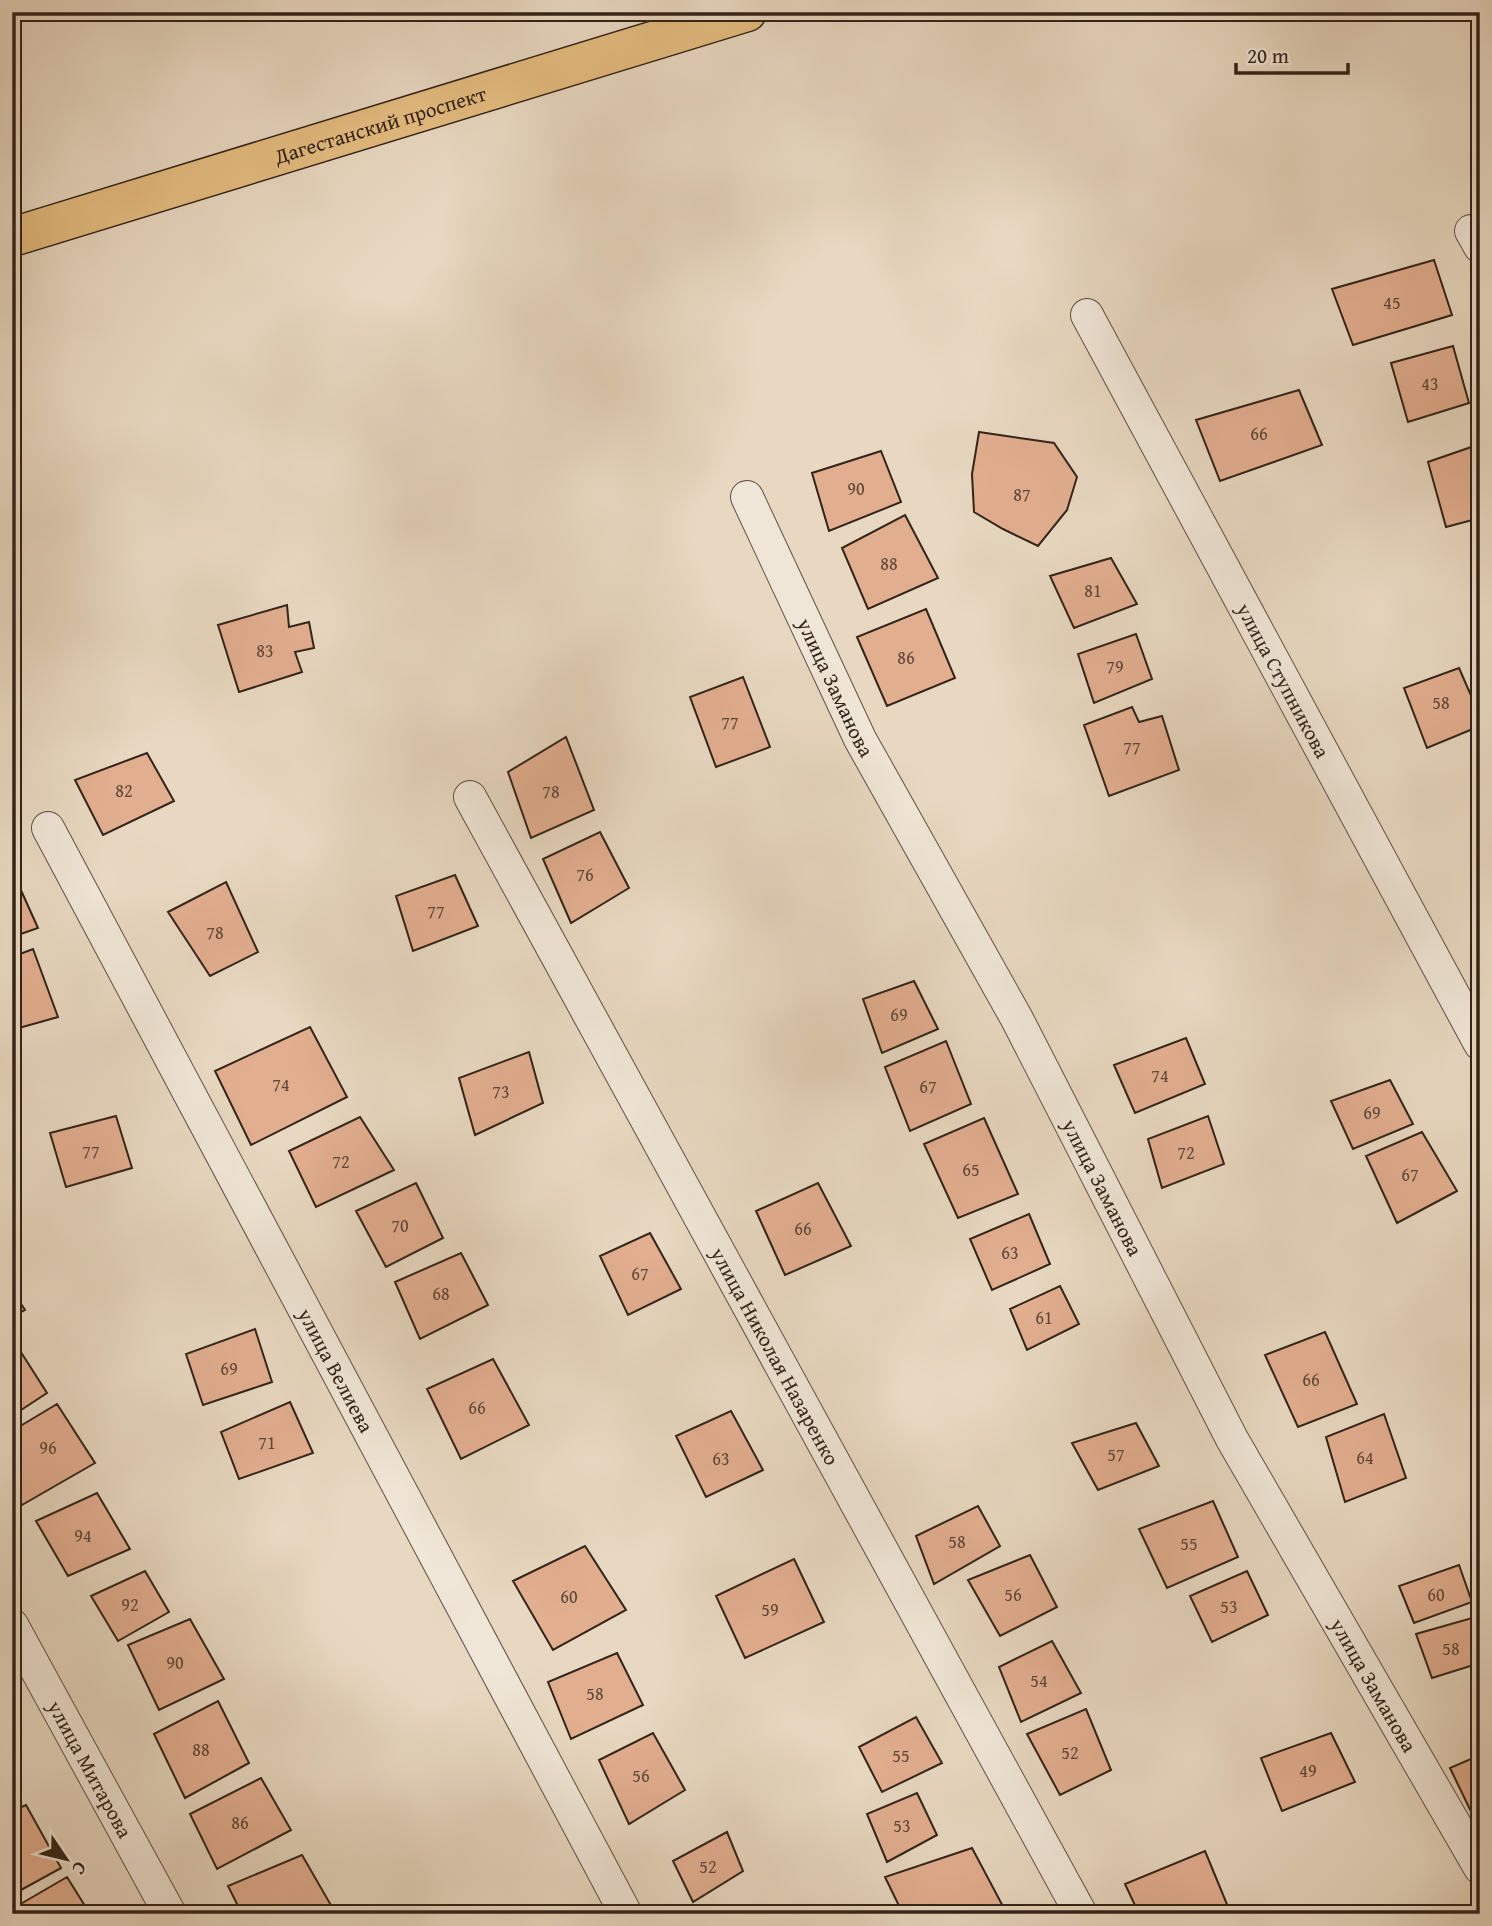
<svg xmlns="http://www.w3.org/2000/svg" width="1492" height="1926" viewBox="0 0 1492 1926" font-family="'Gentium Book Plus',serif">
<rect width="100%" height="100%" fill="#e8d8c1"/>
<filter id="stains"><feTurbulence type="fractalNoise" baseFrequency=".00286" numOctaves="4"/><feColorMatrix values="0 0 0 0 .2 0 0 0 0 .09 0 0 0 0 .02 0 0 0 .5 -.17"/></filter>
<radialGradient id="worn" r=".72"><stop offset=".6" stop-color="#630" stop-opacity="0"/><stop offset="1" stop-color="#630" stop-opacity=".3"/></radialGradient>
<path fill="#e2ae90" stroke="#332318" stroke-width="2" d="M1434,260L1452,315L1353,345L1332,289Z
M1453,346L1469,403L1408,422L1391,363Z
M1299,390L1322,445L1220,481L1196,420Z
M979,432L1054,443L1077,477L1067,510L1038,546L1003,529L974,512L972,474Z
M1480,444V518L1446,527L1428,462Z
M881,451L901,502L829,531L812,473Z
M905,515L938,578L868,609L842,548Z
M1111,558L1137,604L1074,628L1050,576Z
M287,605L289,627L309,622L314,648L295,652L302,672L239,692L218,625Z
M926,609L955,678L887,706L857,637Z
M1136,634L1152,679L1094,703L1078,654Z
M1459,668L1480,716V726L1427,748L1404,688Z
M743,677L770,747L716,767L690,697Z
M1132,707L1139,722L1162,716L1179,770L1109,796L1084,725Z
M566,737L594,810L531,838L508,772Z
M147,753L174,801L103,835L75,780Z
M600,832L629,888L571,923L543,859Z
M455,875L478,926L413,951L396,896Z
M15,877L38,928L12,937V878Z
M226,882L258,952L210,976L168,912Z
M33,949L58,1017L12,1030V957Z
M914,981L938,1029L882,1053L863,999Z
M310,1027L347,1097L251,1145L215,1071Z
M1186,1038L1205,1084L1135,1113L1114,1065Z
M946,1041L971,1104L910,1131L885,1067Z
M529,1052L543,1103L475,1135L459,1078Z
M1390,1080L1413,1124L1353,1149L1331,1101Z
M116,1116L132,1168L66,1187L50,1133Z
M1208,1116L1224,1164L1162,1188L1148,1139Z
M360,1117L394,1170L316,1207L289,1151Z
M984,1118L1018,1194L958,1218L924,1144Z
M1422,1132L1457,1191L1397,1223L1366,1156Z
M416,1183L443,1238L386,1267L356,1211Z
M818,1183L851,1246L785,1275L756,1211Z
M1029,1214L1050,1264L992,1290L970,1239Z
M650,1233L681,1289L628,1315L600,1256Z
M461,1253L488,1305L420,1339L395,1282Z
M1060,1286L1079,1324L1027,1350L1010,1309Z
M12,1290L25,1310L12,1317Z
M255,1329L272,1382L203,1405L186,1354Z
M1325,1332L1357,1404L1298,1427L1265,1355Z
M17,1346L47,1393L12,1416V1349Z
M493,1359L529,1425L461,1459L427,1389Z
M290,1402L313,1453L239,1479L221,1432Z
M57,1404L95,1463L22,1505L12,1487V1431Z
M731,1411L763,1470L706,1497L676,1436Z
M1384,1414L1406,1478L1345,1502L1326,1437Z
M1136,1423L1159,1466L1098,1490L1072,1443Z
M97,1493L130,1549L68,1576L36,1521Z
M1213,1501L1238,1557L1167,1588L1139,1529Z
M978,1506L1000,1546L934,1584L916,1536Z
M585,1546L626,1610L553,1650L513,1581Z
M1030,1555L1057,1607L1000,1636L968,1580Z
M794,1559L824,1622L745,1658L716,1596Z
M1459,1565L1472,1602L1414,1623L1399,1586Z
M145,1571L169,1612L118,1641L91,1596Z
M1247,1571L1268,1615L1212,1642L1190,1596Z
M1479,1616L1480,1663L1432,1678L1416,1634Z
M190,1619L224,1679L159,1710L128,1645Z
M1052,1641L1081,1693L1021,1722L999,1667Z
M617,1653L643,1705L571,1739L548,1682Z
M218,1701L249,1763L185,1798L154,1734Z
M1086,1709L1111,1770L1060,1795L1027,1734Z
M916,1717L942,1763L882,1792L859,1747Z
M653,1733L685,1790L629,1824L599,1760Z
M1331,1733L1355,1782L1282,1811L1261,1758Z
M1480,1755V1823L1477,1824L1450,1768Z
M261,1778L291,1830L217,1869L190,1814Z
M917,1793L937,1835L887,1862L867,1814Z
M26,1805L61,1868L12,1895V1811Z
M727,1832L743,1871L693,1902L673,1861Z
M972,1848L1006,1912L1002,1914H903L885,1877Z
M1205,1851L1231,1914H1139L1125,1884Z
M302,1855L332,1907L318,1914H242L228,1886Z
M67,1877L90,1914H15L12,1909Z"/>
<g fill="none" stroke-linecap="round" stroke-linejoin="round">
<g stroke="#605042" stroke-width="34">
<g id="street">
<path d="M1471,231L1480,247"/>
<path id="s1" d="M1087,315L1480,1044"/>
<path id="s2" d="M747,497L860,739L1017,1019L1232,1439L1480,1868"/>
<path id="s3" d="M470,797L1081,1914"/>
<path id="s4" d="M48,828L626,1914"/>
<path id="s5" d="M12,1625L170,1914"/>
</g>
</g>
<g stroke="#332318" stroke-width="41">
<g id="highway">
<path id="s6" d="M12,237L747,12"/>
</g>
</g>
<use href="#street" stroke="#f0e6d7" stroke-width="32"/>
<use href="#highway" stroke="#e4bc80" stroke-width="38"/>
</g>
<g text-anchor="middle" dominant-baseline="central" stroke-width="6" stroke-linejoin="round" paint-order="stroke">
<g font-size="18" fill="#5f4636">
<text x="1392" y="302">45</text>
<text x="1430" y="383">43</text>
<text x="1259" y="433">66</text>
<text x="856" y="488">90</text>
<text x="1022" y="494">87</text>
<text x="889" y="563">88</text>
<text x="1093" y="590">81</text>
<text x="265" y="650">83</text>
<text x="906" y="657">86</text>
<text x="1115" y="666">79</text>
<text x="1441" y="702">58</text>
<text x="730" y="722">77</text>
<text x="1132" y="747">77</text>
<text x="124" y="790">82</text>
<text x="551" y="791">78</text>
<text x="585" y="874">76</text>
<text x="436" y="911">77</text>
<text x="215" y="932">78</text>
<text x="899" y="1014">69</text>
<text x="1160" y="1075">74</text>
<text x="281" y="1084">74</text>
<text x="928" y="1086">67</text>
<text x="501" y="1091">73</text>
<text x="1372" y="1112">69</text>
<text x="91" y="1151">77</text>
<text x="1186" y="1152">72</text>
<text x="341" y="1161">72</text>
<text x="971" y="1169">65</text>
<text x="1410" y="1174">67</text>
<text x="400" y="1225">70</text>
<text x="803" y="1228">66</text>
<text x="1010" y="1252">63</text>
<text x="640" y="1273">67</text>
<text x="441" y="1293">68</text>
<text x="1044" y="1317">61</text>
<text x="229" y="1368">69</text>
<text x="1311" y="1379">66</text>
<text x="477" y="1407">66</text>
<text x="267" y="1442">71</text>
<text x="48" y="1447">96</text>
<text x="1116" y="1454">57</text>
<text x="1365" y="1457">64</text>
<text x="721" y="1458">63</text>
<text x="83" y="1535">94</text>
<text x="957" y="1541">58</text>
<text x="1189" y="1543">55</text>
<text x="1013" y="1594">56</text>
<text x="1436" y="1594">60</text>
<text x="569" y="1596">60</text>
<text x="130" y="1604">92</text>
<text x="1229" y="1606">53</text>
<text x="770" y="1609">59</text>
<text x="1451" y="1648">58</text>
<text x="175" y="1662">90</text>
<text x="1039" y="1680">54</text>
<text x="595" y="1693">58</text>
<text x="201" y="1749">88</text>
<text x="1070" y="1752">52</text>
<text x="901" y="1755">55</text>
<text x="1308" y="1770">49</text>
<text x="641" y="1775">56</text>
<text x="240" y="1822">86</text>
<text x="902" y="1825">53</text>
<text x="708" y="1866">52</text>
</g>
<g font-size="21" fill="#332318" stroke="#f0e6d7">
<text stroke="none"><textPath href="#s6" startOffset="385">Дагестанский проспект</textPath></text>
<text stroke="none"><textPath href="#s1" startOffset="415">улица Ступникова</textPath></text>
<text stroke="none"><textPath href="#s2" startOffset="210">улица Заманова</textPath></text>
<text stroke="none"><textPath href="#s2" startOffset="777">улица Заманова</textPath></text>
<text stroke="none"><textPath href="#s3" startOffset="637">улица Николая Назаренко</textPath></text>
<text stroke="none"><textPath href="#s4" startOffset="614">улица Велиева</textPath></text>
<text stroke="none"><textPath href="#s2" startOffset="1344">улица Заманова</textPath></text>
<text stroke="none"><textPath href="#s5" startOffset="164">улица Митарова</textPath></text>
</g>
</g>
<rect width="1492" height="1926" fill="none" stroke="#e8d8c1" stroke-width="42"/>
<rect x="14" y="14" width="1464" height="1898" fill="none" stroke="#332318" stroke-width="3.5"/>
<rect x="21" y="21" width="1450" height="1884" fill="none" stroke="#332318" stroke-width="2"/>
<g transform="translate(66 1859) rotate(125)" stroke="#f0e6d7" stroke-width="5" paint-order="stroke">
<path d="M0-5L12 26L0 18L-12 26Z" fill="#332318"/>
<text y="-10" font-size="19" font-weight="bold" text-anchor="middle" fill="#332318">С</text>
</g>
<path d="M1236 63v10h112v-10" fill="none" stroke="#332318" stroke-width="3.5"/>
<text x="1247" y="63" font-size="21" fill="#332318" stroke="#f0e6d7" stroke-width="5" paint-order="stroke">20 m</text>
<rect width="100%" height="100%" filter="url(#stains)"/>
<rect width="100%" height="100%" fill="url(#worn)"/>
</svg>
